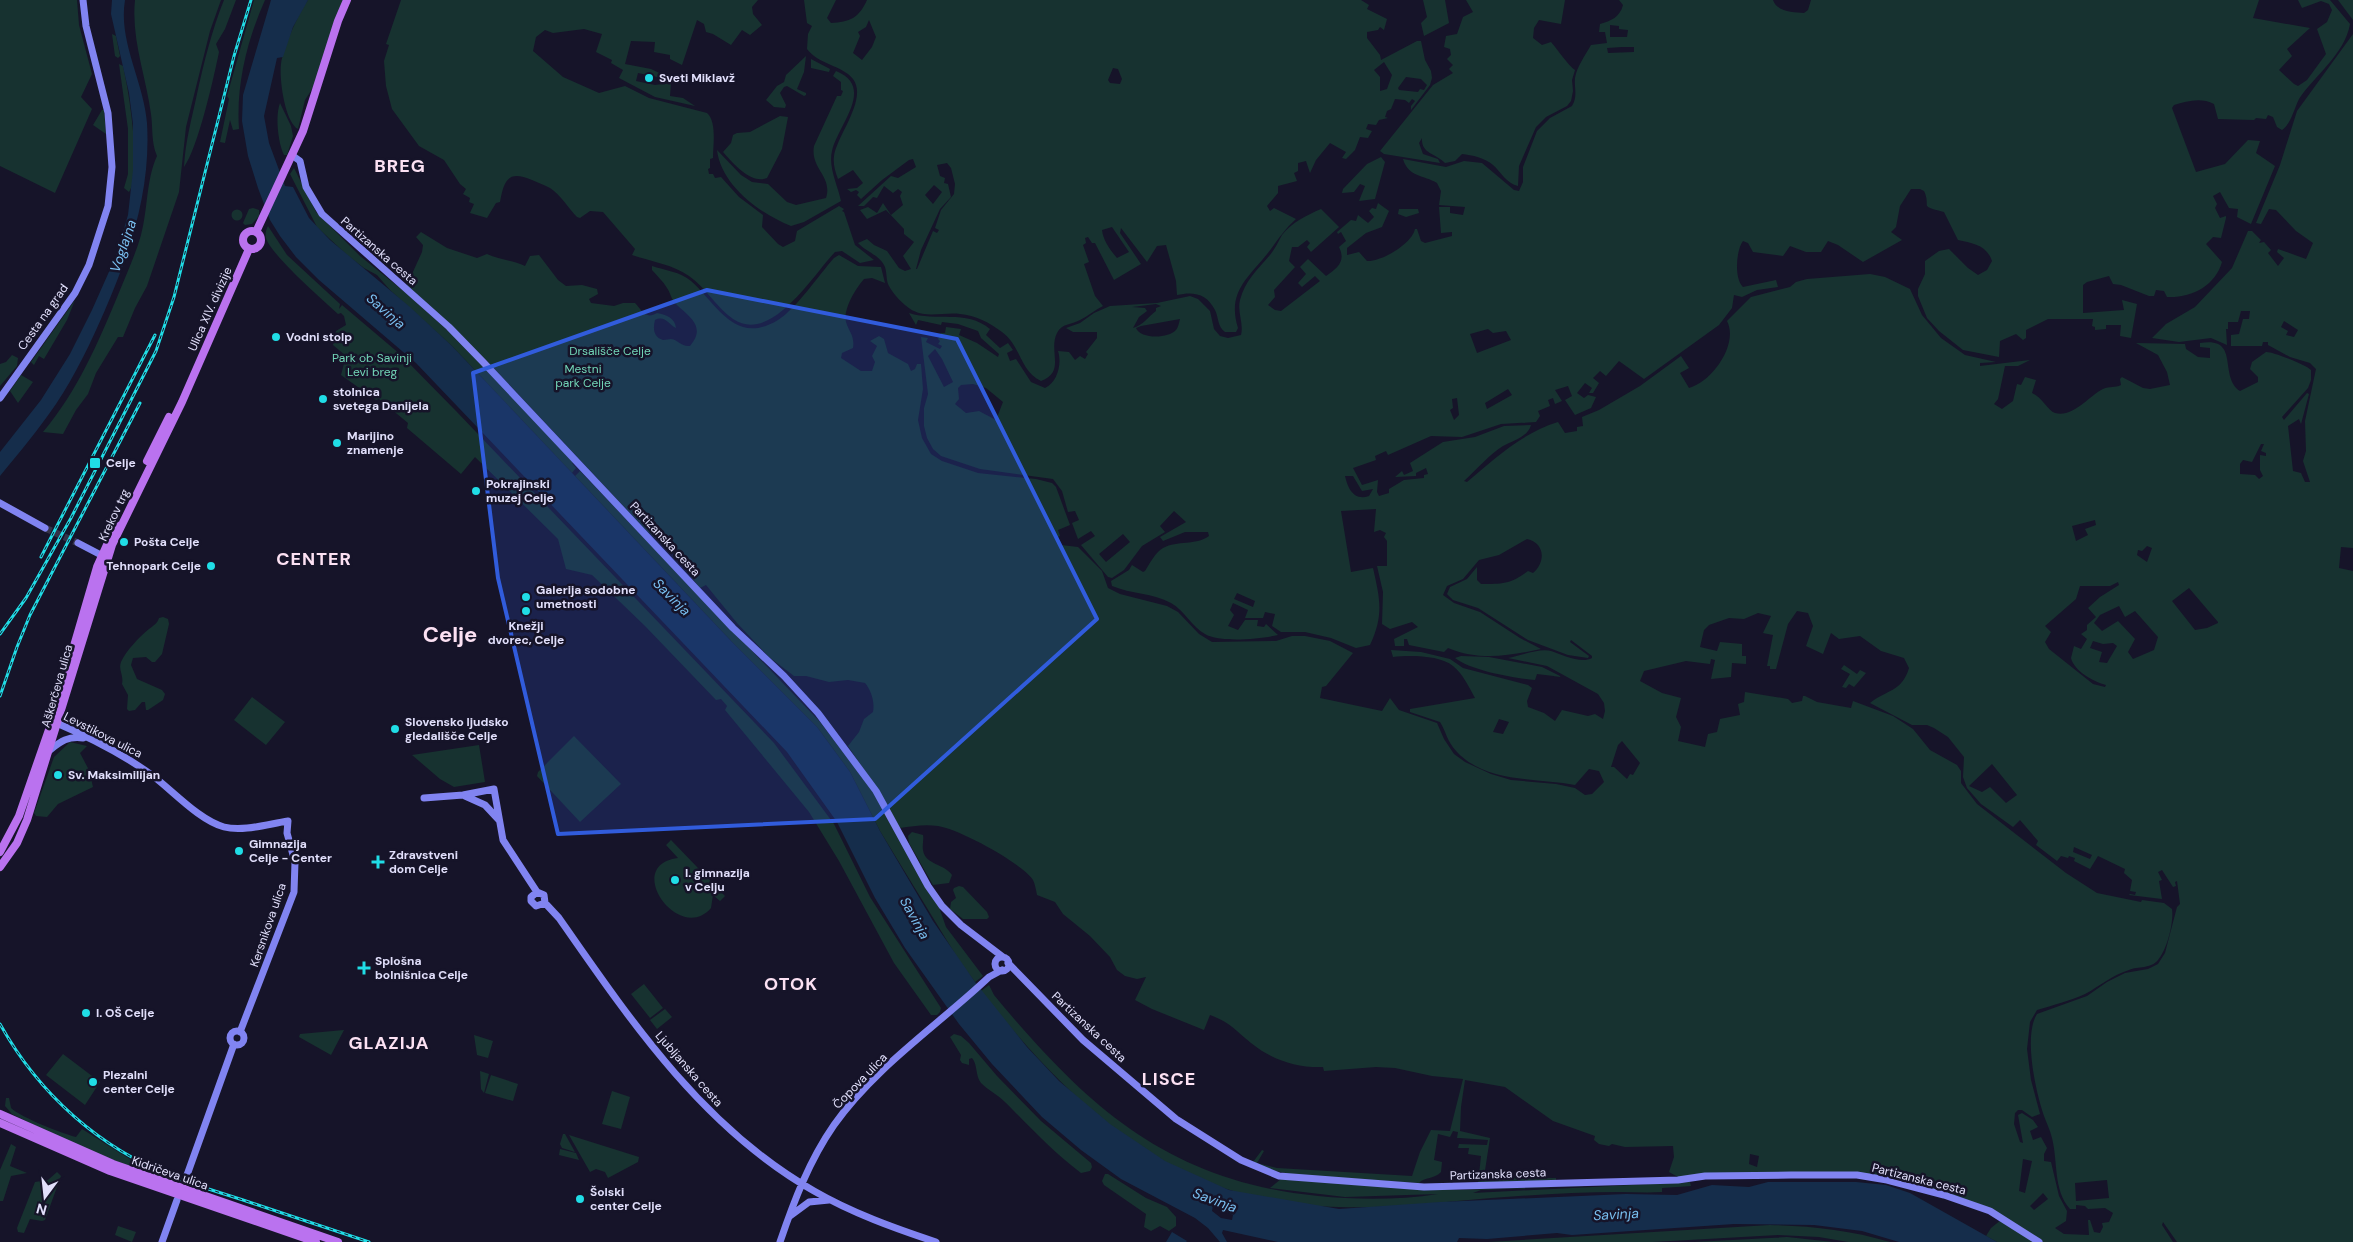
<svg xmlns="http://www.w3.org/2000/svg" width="2353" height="1242" viewBox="0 0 2353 1242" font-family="'DM Sans',sans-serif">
<rect width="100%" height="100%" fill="#161429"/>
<path fill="#173230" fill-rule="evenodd" d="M0,0H77L79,25L92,74L81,97L92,109L55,193L0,166Z
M135,0H221L210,31L186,127L179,192L147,286L135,308L123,337H118L96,373L88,394L76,410L63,434L43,432C77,392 98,343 118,295C126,275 135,256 141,235C148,209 146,180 157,156C151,142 153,128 151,114C146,76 131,39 135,0Z
M224,0H236L225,29L216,44L219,52C214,77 198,148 184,167C185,142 192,118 197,94C204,62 212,30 224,0Z
M254,0H265C247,40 236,85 239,129L233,130L230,120L225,143L220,142L229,99L227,96Z
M308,0H343L314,86L305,100L298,129C285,122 279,79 281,64C283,48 298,14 308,0Z
M401,0H758L752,7L753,14L762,25L750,35L742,30L731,45L713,34L706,32L704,24L697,20L682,65L670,59V55L654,52L655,42L631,41L625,64L651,69L676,81L638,73L636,81L655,85L671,83L670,96L683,98L695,106L655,97L619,78L623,70L611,63L612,60L596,52L602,34L584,29L553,33L545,30L536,37L533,51L563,77L599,93L625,86L649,98L707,113C717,122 713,145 713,158L710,159V168L708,169L709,174H713L715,178L721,177L739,197L763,215L762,227L778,244L783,247L795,241L797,231L839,206L844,209L842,211L844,212L855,245L874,260L860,263L842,251L835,252C813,275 771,345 733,319C716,307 706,288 689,276C674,265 650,261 632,255L635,249L603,212L590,211L580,218L577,217C569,209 560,194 550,188C545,185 538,183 532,180C508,170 504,180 500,202L496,203L487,218L470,213L474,204L469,202L470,198L463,194L466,189L460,184L444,160L419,146L392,109L386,86L384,61L389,45L386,44Z
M804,0H836L827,18L831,23C850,22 859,18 867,0H1361L1369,5L1367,9L1387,19L1384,30L1380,27L1378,30L1367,32V38L1380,55L1381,60L1417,41H1421L1425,60L1431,71L1432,78L1430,85L1411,110V106L1415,101L1412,99L1409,103L1405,100L1395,99L1391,109L1387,111L1385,117L1388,118L1379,120L1376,125L1368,124L1366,129L1372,131L1368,138L1360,137L1355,150L1346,159L1342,158L1346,152L1330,143L1316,160L1310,173L1306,161L1298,163V171L1294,173L1297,181L1278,186V193L1267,206L1270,211L1274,208L1296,219C1285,229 1279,238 1271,249C1251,276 1226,290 1238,328L1236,332H1225C1217,326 1219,318 1215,310C1207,294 1194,291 1177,295L1176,281L1166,245L1157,246L1147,262L1121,228L1120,233L1141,264L1114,280L1095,243H1092L1088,237L1085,238L1086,243L1083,245L1089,262L1084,264L1095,296L1103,306C1095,310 1088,316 1080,320C1071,325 1062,323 1057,333C1048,351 1066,372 1041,381C1020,371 1021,346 1002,332C990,323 975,315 960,314C946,312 927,318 914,311C905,307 892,293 888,284C886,278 887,270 884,265C879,255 865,251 858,243L867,239L874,245L887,251L899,268L905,271L911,269L903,256L914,242L904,234V229L886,210L867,219L860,210L868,207L877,213L883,203L891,215L903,205L900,196L902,192L898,189L893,193L884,186L877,198L873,197L864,206H858L891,176L898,178L916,167L913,159L909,160L882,180L861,199L857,195L859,192L856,190L851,192L847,189L857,188L863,183L853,170L838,179C835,171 833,164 834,156C837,135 868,99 853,79C842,65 819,65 807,49L808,34L812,26L807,23ZM869,20L876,37L872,47L862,60L853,53L860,36L858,32L866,27ZM1384,62L1392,75L1387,89L1380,91V77L1374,70ZM1113,68L1118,69L1122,79L1120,84L1110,83L1108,80ZM1406,77L1421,79L1427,85L1424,90L1420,89L1418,92L1399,90L1398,88ZM947,163L951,168L955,184L954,194L941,210L935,228L939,230L937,233L933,231L917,269H916L921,250L940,209L951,197L948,184L944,183L945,178L940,176L937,165ZM934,185L942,192L933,204L925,195ZM1112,227L1129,252L1117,258C1110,250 1103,240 1102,230Z
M1423,0H1445L1449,23L1424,36L1421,23L1427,17Z
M1466,0H1565L1561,24L1539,20L1534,28L1533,38L1542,45L1551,42C1557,49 1569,66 1575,70L1572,80L1573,91L1571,101L1567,106L1546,117L1536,127L1519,166L1518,186C1507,184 1501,172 1493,165C1485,158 1472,155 1462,154L1455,161L1445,163C1435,153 1421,154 1422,138L1419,143L1423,154L1438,159L1440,163L1384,154L1380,151L1433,85L1453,73L1449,69L1453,65L1447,59L1451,55L1450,49L1444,47L1446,36L1457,34L1463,17L1473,12Z
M1619,0H1773C1777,12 1793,12 1804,13L1808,10L1811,0H2259L2253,18L2310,28L2287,49L2292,56L2279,70L2294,84L2298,86L2307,80L2326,54L2317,29L2327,22L2332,10L2329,4L2321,1L2302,8L2298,0H2330L2350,24C2345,54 2315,75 2299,99C2294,109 2291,124 2282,130L2277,127L2273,117L2268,115L2266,119L2256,118L2254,120L2218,119L2214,104C2201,97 2187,101 2174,105L2172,108L2196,172L2225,164L2248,140L2260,141L2256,153L2275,166L2251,224L2237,217L2238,209L2229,208L2220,192L2213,196L2217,204L2215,208L2220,218L2226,216V218L2221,238L2213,237L2206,244L2222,262C2215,286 2192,298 2167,297L2164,291L2156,290L2154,296H2149L2121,285L2113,284L2109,276L2087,282L2083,285V313L2124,310L2122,300L2137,304L2131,338L2120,336L2121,325H2106V329L2095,330V327L2092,326L2093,319H2048L2026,330V338L2023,340L2016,334L2000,341L1999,357L1963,350L1939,331L1927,318L1918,296V289L1925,274V261L1939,251L1949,249L1968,268L1978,275L1987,270L1992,261C1987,245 1972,243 1958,240L1944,212C1917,205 1932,208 1924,191L1920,189H1911L1900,206L1896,227L1891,232L1902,240L1863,262L1838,245L1828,241L1821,252H1806L1790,246L1783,256L1753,252L1748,243L1743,241C1736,250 1734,279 1743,287L1776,280L1778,287L1757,290L1742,297L1734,295L1732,308L1719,325L1644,379L1619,361L1606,376L1600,371L1593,378L1599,383L1593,393H1589L1592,388L1585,383L1577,393L1584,398L1588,395L1596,397L1591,408L1575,415L1565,400L1572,396L1568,386L1555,390L1562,401L1555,404L1553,398L1548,400L1550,406L1538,411L1540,416L1536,422L1501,424L1462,437L1431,436L1388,455L1386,451L1375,456L1376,460L1353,468L1362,485L1378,480L1377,492L1379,496L1389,493V489L1404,480L1424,478V475L1428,474L1426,468L1416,473V476L1395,477L1402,471L1404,475L1413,471L1410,463L1443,442L1475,437L1504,426L1531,425C1528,437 1512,441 1503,446C1489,455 1477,469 1464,481L1467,482C1494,459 1522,433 1558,422L1565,433L1577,431V427L1583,426L1582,417L1599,410L1640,386L1681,356L1689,368L1680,373L1689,388C1712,382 1739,344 1727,321L1751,297L1790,287L1796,282L1807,279L1870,274L1885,277L1910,289L1922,315L1941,338L1965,355L1996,362L1980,363V366L2030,360L2018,366H2005L1998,399L1994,404L2002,409L2013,401L2017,384L2021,385L2025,377L2036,380L2032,393C2042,397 2048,411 2055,413C2073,418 2089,396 2103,389C2110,386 2115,388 2121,385L2120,379L2122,377L2143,388L2150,389L2170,385L2167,372L2158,355L2136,343L2185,344L2186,349L2198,357L2210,358V348L2200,347V343C2241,336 2218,376 2240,391L2258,382V377L2250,369L2252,362L2266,352C2271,351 2307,365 2311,370V380L2308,388L2282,417L2284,420L2307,393L2309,394L2301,424L2299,419L2288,426L2293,471L2301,473L2305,482H2310L2303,461L2306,451L2305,421L2316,369L2310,363L2290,357L2268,345V342H2263L2262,346H2231V335L2239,334L2243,319H2249L2250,311H2241L2238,322H2228V329H2226L2227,345L2211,338L2179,342L2152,338L2166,324L2195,307L2232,268L2248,231H2252L2261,240L2259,243L2264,242L2271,250L2268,253L2278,266L2284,258L2277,252L2278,249L2306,259L2313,243L2296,231L2276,210L2269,209L2261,224L2256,223L2280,165L2297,111L2353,34V548L2341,547L2339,568L2353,571V1242H2177L2163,1222L2162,1225L2173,1242H2042L2006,1220L1945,1193L1888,1178L1678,1177L1669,1172L1674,1157L1673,1146L1625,1147L1612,1144L1609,1146L1599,1144L1594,1140L1595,1136L1553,1121L1505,1087L1465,1080L1461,1107L1460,1131L1490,1138L1484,1177L1556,1178V1180L1478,1184L1481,1156L1468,1154L1469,1148H1458L1459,1144L1487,1145L1488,1140L1460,1138H1457L1458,1132L1453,1131L1450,1137L1438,1134L1434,1160L1442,1162L1441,1172C1435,1179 1424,1177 1419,1183L1295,1175L1267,1169L1253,1162L1262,1150L1264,1151L1257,1163L1277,1168L1412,1176L1420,1152L1431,1130L1450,1131L1463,1079L1432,1076L1395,1068L1376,1067L1324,1071L1323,1067C1297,1068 1272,1060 1251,1043C1236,1031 1230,1022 1210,1015L1204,1030L1152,1009L1135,1000L1146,977L1137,979L1125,976L1117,970L1110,957L1090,936L1063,914L1055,902L1037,895C1036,890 1035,884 1033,880C1022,863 959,829 938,826C926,824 912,826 900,828L878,790L848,746L859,732L864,719L873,712C875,702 871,690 865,683L848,680L829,682L806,676H794L769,657L737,623L706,585L700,588L673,554L646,530L487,361L407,285L422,252L423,245L416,237L421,232L447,248L477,258L487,254C499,260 513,260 525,266L530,256L539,255L558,280L566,286L582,285L597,289L598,294L589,299L591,303L614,306L623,303H635C642,310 645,320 657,313C667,315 675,318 676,328C668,324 665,315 655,320C653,328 653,337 663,340C666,340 669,339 671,339C679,340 681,347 690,346C708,325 686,315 674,302C671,298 670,292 667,288C663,281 657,276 652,270V266C664,270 681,272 691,281C718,305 735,346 778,320C797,308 818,276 834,258L839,255L858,266L881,267L885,283L872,278L864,279C856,288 843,309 846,322C849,332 855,336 853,348L842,353L841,358L861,371H872L875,362L872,356L877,346L870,341L879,336L884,339L888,353L908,364L911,371L915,369L917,364H921L923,389L918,420L922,438L931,454L942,461L978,473L1036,479L1052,483L1056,487L1070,525L1058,530L1060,536L1058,537L1061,545L1078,547L1102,571L1108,588L1120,594L1167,606L1178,612L1199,634L1212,642L1276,641L1292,636H1305L1330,641L1353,653L1326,686L1322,687L1320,698L1382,711L1390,698L1399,710L1437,723L1444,739L1454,754L1465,762L1491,774L1511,780L1556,784L1575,788L1585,795L1592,794L1604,782L1599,771L1589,769L1575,785C1537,778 1486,783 1457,752C1446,740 1447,733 1440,722L1410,712V709L1475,698C1469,687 1463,674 1453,666C1440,655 1409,655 1393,657L1391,650L1421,652L1450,659L1463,668L1528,685L1532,688L1527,701L1528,707L1544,713L1555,721L1562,710L1588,716L1595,714L1603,719L1605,711L1604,703L1598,694L1547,666L1508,658C1520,656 1539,648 1551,651C1563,655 1581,664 1592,658V656L1571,640L1570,642L1589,656L1588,658L1568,655L1528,640L1478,608L1453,600L1447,594L1450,587L1467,579L1477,567V580L1481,584C1503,584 1511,584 1528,571L1533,573C1546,562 1545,543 1527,539L1499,555L1479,560L1463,579L1447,586L1443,595L1454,603L1480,612L1520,638L1541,649C1509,656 1479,661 1448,648L1444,652L1409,645L1407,639H1404V646H1395L1394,639L1418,627L1412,622L1390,629L1382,624L1383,592L1377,566H1387V541L1384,537L1386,533L1380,530L1374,532L1376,509L1341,511L1351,572L1373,568C1380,599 1384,615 1370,645L1356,648L1331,638L1305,632H1281L1272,626L1275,614L1265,612L1263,618H1245L1248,610L1233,603L1230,610L1234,615L1228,626L1238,630L1245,620H1258L1257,626L1264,627L1266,624L1278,635C1261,639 1220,643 1205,634C1192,627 1185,611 1171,603C1153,593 1131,594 1112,586L1111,581L1129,570L1132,565L1143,572L1145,571C1150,563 1155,553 1163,548C1178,540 1195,546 1209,536L1208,532H1185L1163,541L1160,537L1186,522L1174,511L1160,526L1165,532L1142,546L1124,570L1112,578L1108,577L1081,545L1095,536L1091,531L1078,539L1072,523L1079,520L1075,511L1068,512L1062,491L1053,479L980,469L941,456L933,449L927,438L924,426V408L928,394L921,337L928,338L926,342L940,349L942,346L938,344L940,341L938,339L941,333H945L946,327L961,329L959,335L977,343L998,357L999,354L981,338L978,331L958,324L942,322L941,325L918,320L916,325L909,313C936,322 966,309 990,329L986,335L1000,348L1008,343L1013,350L1007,353L1010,361L1016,359L1031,382L1045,388C1058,382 1062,363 1058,351L1069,352L1075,360L1080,356L1085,359L1088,354L1086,352L1097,338V332H1073L1066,328L1080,323L1094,313L1110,306L1157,303L1190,296L1198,299L1210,311L1214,329L1220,336L1228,338L1241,335C1244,324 1237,312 1240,300C1245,281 1257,270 1270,255C1275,249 1278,242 1282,235C1291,223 1307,215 1321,209L1339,227L1311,252L1307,247L1310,243L1307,240L1298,247H1292L1289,261L1295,267L1274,290L1275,297L1268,305L1275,310L1281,311L1320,281L1315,276L1302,287L1298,283L1306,274L1300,267L1308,259L1326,276C1338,268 1346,261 1339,247L1346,241L1341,232L1338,234L1337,232L1351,220L1356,221L1358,215L1368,223L1374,217L1369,211L1372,208L1376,209L1378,203L1389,211L1382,227L1366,233L1347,248V255L1359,252L1367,261C1381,262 1412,244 1415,229H1417L1421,241L1425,243L1452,236V232L1441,233L1439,207H1450V213L1463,215L1465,207L1439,205L1441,191L1437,183C1424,175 1408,177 1403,159L1446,167L1464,161L1482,163L1514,190L1519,191L1523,182V167L1537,131L1550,118L1572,106C1578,96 1574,88 1575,78C1577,66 1585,56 1591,45L1607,43L1605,32H1599L1600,24C1611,21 1620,17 1623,5ZM1610,25L1619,26V29L1628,30L1627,37H1610ZM1622,47H1634V52L1608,53L1607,48ZM1156,304L1161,306L1156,308V311C1148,317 1143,325 1133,328L1139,317L1147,311L1145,308L1132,307ZM1180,319C1179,323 1178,328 1176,330C1168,339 1140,339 1136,328L1141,326ZM2284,321L2298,330L2294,337L2286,335L2288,331L2281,327ZM1488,329L1493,333L1506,331L1511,340L1477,353L1470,334ZM935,349L942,359L953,382L944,387L928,356ZM973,384L986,388L1003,402L996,420L979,411L966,413L955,404L959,399L958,388L961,385ZM1508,389L1512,395L1487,409L1485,403ZM1457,398L1459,415L1454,420L1450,410L1453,408L1452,399ZM2261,444H2264L2261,451L2266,453V456L2260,455V470L2263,476L2259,479L2255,475L2240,474V464L2243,460L2252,462ZM1345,476H1353L1362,491L1373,489L1369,496C1354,501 1348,489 1345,476ZM2095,520L2096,525L2085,529L2088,535L2076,541L2072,526ZM1123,534L1130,542L1106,562L1099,554ZM2147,546L2152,548L2147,562L2137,555L2138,550L2142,551ZM2118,582L2119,585L2100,597L2088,608L2096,617L2087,625V630L2081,634L2087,639L2081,649L2074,646L2071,658C2074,671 2094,682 2106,685L2105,687L2093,684L2049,649L2045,642L2051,632L2045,626L2076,599L2080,586H2110ZM2189,588L2218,622V623L2207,628L2195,630L2172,601ZM1237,593L1255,601L1253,607L1234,599ZM2119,606L2125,617L2135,611L2158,637L2154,650L2133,659L2128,652L2135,639L2118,621L2102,631L2094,623L2100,615ZM1797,611L1808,613L1813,626L1806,646L1823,654L1831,633L1839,639L1860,636L1881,651L1904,658L1909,668C1902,692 1886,690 1870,703L1912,725H1927L1934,728L1948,737L1964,757L1963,777L1967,788L1981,804L2013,827L2020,820L2038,841L2036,845L2057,861L2061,856L2068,858L2069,856L2075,858L2074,861L2090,869L2098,856L2125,869L2124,873L2132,880L2130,891L2136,892L2135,895L2130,894L2129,895L2162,899L2159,881L2162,880L2158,872L2162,870L2173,887L2176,886L2175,882L2177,881L2180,904L2177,907L2165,953L2158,964L2148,969L2125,973L2107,982L2087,996L2037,1014C2023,1036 2036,1093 2044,1116C2047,1124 2050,1130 2052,1138C2058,1161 2053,1190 2070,1209H2076V1205L2085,1206L2088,1209L2105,1208L2113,1213L2109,1222L2102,1223L2103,1227L2100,1233L2094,1232L2090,1220H2088L2089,1235L2064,1234L2055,1228L2066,1221L2067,1211L2059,1196L2051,1162L2044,1161V1154L2047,1148L2041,1137L2033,1140L2030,1131L2038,1127L2033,1120L2022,1113L2018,1115L2023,1143L2020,1142L2014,1124L2015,1113L2018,1110H2022L2032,1117L2040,1114L2031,1080L2027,1049L2030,1022L2037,1010C2053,1005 2070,1001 2085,994C2100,986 2112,975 2129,970C2138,966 2151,969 2158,960C2167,950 2174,922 2172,909L2164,903L2142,900L2141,902L2097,893L2066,873L1977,804L1961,783V771L1957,765L1930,750L1913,729L1893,716L1853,701L1851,708L1817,702L1805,696H1803L1802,701L1792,703L1788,699L1745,692L1744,702L1738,704L1740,715L1720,719L1717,732L1708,734L1705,747L1678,741L1681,727L1676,717L1681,698L1662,693L1640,681L1644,671L1686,661L1710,664L1711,659L1715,660L1711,679L1731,677L1732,663L1746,664V656H1742V644L1720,642L1717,651L1700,647L1704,630L1709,625L1729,618L1744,619L1758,613L1771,616L1763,633L1773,635L1767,666H1770V669H1776L1788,624ZM2093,641L2103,644L2113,643L2117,646L2107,663L2099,662L2102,652L2090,648ZM1499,719L1509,722L1503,734L1493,732ZM1622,741L1640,763L1633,775L1630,774L1627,779L1614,767H1611L1618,745ZM1992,764L2017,795L2006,803L1990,787L1982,792L1969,786ZM2074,847L2092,855L2090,859L2073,852ZM1750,1154L1759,1156L1757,1167L1749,1164ZM2023,1159L2032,1161L2025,1193L2019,1191ZM2107,1180L2109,1198L2076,1201L2075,1183ZM2043,1193L2048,1199L2034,1210L2030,1206Z
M2338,0H2353V20Z
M112,34L116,36L120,56L118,58L115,56Z
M806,56L804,72L797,89L806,93V95L804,96L787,86L784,87L780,93L786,105L785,108L774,107L766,100L777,86L784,82L786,75Z
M811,59L830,69L829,72L811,68Z
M119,64L123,66C129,91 142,173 129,192L124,188L128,174V129Z
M836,71C876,87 838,125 832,151C828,167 838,186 841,201L804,222L791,226C760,214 721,185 717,150L741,175L752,182L768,184L787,202L796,205L826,198C833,176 810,169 814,146L837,96H841L843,91L841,90V82L833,76Z
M280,103L291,126L293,136L287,155H284C278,143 275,116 280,103Z
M102,110H104L106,134L93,125Z
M780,116L788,117L782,149L767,178C751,185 732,162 723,152L731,143L733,135L737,133L750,132Z
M1381,157L1385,162L1375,199L1359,201L1365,186L1360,184L1354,192L1342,193L1343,189L1367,164Z
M294,168L316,212L360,256L406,293L454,336L574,462L572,463L576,468L572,473L452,346L390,290L377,275L364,268L347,255L317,227L290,174Z
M253,208L259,210V216L252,224L245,225L243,223L249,209Z
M1399,209H1418L1419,213L1406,217L1398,214Z
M231.5 215a5.5 5.5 0 1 1 11 0a5.5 5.5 0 1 1-11 0Z
M268,226L287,255L340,304L339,309L342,305L401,355L456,411L774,743L834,824L870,897L941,1008L940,1012L937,1015H931L894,963L839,861L809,812L725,710L727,706L721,699L716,700L645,626L592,575L566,569L558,539L475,457L461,474L407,428L408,423L379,399L376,400L341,375L346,356L333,345L336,331L346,325L344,316L341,313L338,314C323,300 271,255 266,238C265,233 266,230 268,226Z
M75,300L67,320L44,359L39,356L34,365L31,362Z
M12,355L18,358L17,366L0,386V364L6,362Z
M21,375L33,382L18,403L10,391Z
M580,471L820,722L874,793L939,907L946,927L983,976L975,982L960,962L880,831L850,772L817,727L732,642L575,476Z
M163,617L168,619L169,624L162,654L155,662H152L146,657L133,658L131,665L137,679L162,690L165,694L163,700L148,710H146L145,702H142L135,710L129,711L127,709L128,695L122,684C124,675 118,670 121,662C126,651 139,637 149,629C154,625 157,624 159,618Z
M1461,656L1489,657L1542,667L1562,677L1537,674L1535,680C1514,678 1472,671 1455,658Z
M1844,665L1857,674L1860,670L1866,673L1854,687L1849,684L1846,688L1842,687L1850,674L1841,669Z
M252,697L285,722L266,745L234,720Z
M574,736L621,784L580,822L537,776L538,772Z
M70,742L87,746L80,753L89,770L93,787L58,804L47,817L36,816L34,813L54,757Z
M479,745L485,782L454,787L440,779L412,755Z
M912,832L923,835C924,840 922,845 923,850C925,865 945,864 952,875L949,883L933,885L909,843L908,836Z
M671,840L725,896L720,901L713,895L711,908C679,945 622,865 678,858L666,845Z
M959,886L963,887L987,912L989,917L987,919H963L950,909L951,902L956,898L953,890L954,888Z
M644,984L663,1008L650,1018L631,994Z
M989,985L994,995C1087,1107 1168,1181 1318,1196C1357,1200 1400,1200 1438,1194L1345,1197L1270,1188L1281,1179L1458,1190L1639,1184L1481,1190L1473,1193L1690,1182L1691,1186L1662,1188V1192C1647,1193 1634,1192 1620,1192C1577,1192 1533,1195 1491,1198C1440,1202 1389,1209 1339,1207C1304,1206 1263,1201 1230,1190C1127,1158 1046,1074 981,991Z
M665,1009L672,1017L657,1029L650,1020Z
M344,1030L331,1055L299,1037L300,1034Z
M954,1034L961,1036L969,1043L997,1076L1041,1121L1091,1163L1092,1167L1090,1171L1081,1173C1053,1152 1030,1127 1005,1102C998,1095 988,1090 981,1083C975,1075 978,1065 972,1058L969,1059V1065L962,1063L960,1060L961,1055L950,1037Z
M474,1035L493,1041L488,1058L477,1055Z
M63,1054L100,1082L85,1105L46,1075Z
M480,1071L489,1074L484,1093L481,1089Z
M491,1075L518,1084L513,1101L485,1093Z
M612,1091L630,1097L621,1129L602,1124Z
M6,1098H9L11,1108C22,1118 61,1133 76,1137L82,1129L133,1161L177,1181L175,1184L72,1144L12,1114L5,1106Z
M563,1134H565L575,1152L562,1148L560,1144Z
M569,1135L639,1157L638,1162L608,1178L605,1172L596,1169L590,1172Z
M11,1144L16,1147L10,1166L27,1173L11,1176L3,1201H0V1170Z
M560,1149L576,1153L579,1160L559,1155Z
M57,1172L61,1176L45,1220L42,1221L30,1219L24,1233L18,1232L17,1228L35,1182L48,1180Z
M1105,1174H1108L1146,1198L1167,1207L1176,1217V1226L1169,1231L1160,1226L1151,1231L1144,1227L1146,1214L1104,1185L1102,1181Z
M2001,1220L2036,1242H1997L1986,1236L1991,1228Z
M1770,1225C1811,1226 1850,1230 1890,1242H1848L1819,1237L1778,1235L1653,1242H1488Z
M118,1226L136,1232L132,1242L115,1235Z
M1787,1237L1833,1242H1694Z"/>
<path fill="#152d4b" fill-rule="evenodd" d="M112,0H125C118,42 144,82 147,123C151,189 131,250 105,310C91,342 76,374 56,404C39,429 19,453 0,476V452L41,400L70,354L92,310L116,256L128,215L133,170V124L129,93L111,14Z
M271,0H308L293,27L283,57L277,58L264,116L269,143L285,186L293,187L309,218L330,240L410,307L452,346L732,642L817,727L850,772L880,831L933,921L975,982L1027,1047L1059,1081L1110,1124L1165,1161L1229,1190L1339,1209L1440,1202L1626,1194L1677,1195L1712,1185L1749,1187L1768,1182H1856L1886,1185L1910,1193L1997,1242H1899L1862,1231L1814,1225L1734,1224L1572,1235L1557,1233L1487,1239L1459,1238L1457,1242H1278L1223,1230L1222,1233L1227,1242H1220L1208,1228L1195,1218L1121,1179L1081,1150L1042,1117L992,1064L959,1024L905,948L875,898L837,822L787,752L416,363L319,280L296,257L280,236L270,220L258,188L248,156L242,121L243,95ZM1213,1205L1233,1215L1232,1220L1221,1218L1212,1211Z
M1172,1232L1187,1241L1186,1242H1166Z"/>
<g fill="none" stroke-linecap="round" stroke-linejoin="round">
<path stroke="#343248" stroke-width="7" stroke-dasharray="7 3.5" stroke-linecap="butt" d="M45,528L78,543"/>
<path stroke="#8184f1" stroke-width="7" d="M293,156L300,161L306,187L322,214L449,327L484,363L733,628L784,676L818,713L876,791L928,886L942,906L961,925L1003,957
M0,398L75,293L89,265L108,206L112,167L108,113L86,26L83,0
M0,503L45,528
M78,543L101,555
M52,721C87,736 122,753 153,776C173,791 199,820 224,827C243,832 268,824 288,821L287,833L295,862L294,892L240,1032
M50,750C61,741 68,736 83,738
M465,796L485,805L499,820
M424,798L463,795L494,789L503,840L537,892
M545,903L536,906L531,901V897L537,892L544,895L545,903L559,918C630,1020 703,1128 814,1191C852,1213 894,1228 936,1242
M995 964a7 7 0 1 1 14 0a7 7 0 1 1-14 0Z
M1008,963L1083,1040L1176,1119L1241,1160L1279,1176L1424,1187L1678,1180L1705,1176L1791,1175H1857L1887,1180L1944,1195L1990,1211L2039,1242
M230 1038a7 7 0 1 1 14 0a7 7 0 1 1-14 0Z
M187,1175L234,1044
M790,1216L809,1202L829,1200
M162,1242L177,1200
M780,1242C794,1201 809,1161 834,1125C875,1067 937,1026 989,977L1002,970"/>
<path stroke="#ba72ef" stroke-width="8" d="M243 240a9 9 0 1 1 18 0a9 9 0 1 1-18 0Z
M256,232L303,131L338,21L347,0
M147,461L169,417
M0,852L19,816L52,721L97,567L116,525
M0,867L17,843L27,820L112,545L182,402L249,249
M0,1114L113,1164L338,1242
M0,1123L110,1171L316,1242"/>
<g stroke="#20dde6" stroke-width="3">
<path id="rail" d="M41,557L155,335
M0,634L26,598L71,518L156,351L174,297L234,56L251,0
M0,696L17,647L30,615L140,403
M0,1024C39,1094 99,1148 174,1177C197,1186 222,1193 246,1201C287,1215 328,1228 369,1242"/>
</g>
<use href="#rail" stroke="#161429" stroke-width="1" stroke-dasharray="4" stroke-linecap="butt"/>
</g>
<path fill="#315cdc" fill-opacity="0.2" stroke="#315cdc" stroke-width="4" stroke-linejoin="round" d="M707,290L957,339L1097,619L875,819L558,834L498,578L473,373Z"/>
<g fill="#20dde6" stroke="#161429" stroke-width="2">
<circle cx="649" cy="78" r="5"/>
<circle cx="276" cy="337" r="5"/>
<circle cx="323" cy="399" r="5"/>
<circle cx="337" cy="443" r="5"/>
<rect x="89" y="457" width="12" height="12" rx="2.5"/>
<circle cx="476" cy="491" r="5"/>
<circle cx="124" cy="542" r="5"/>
<circle cx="211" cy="566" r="5"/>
<circle cx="526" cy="597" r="5"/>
<circle cx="526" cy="611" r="5"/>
<circle cx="395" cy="729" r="5"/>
<circle cx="58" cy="775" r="5"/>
<circle cx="239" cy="851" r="5"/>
<path d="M375.5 854.5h5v5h5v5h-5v5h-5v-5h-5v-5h5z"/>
<circle cx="675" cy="880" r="5"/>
<path d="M361.5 960.5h5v5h5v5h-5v5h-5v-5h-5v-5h5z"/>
<circle cx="86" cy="1013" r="5"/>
<circle cx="93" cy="1082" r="5"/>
<circle cx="580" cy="1199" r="5"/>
</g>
<g text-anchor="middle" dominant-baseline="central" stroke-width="5" stroke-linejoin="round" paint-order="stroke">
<g font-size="12" font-weight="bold" fill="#e1dffb" stroke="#161429" text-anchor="start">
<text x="659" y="78">Sveti Miklavž</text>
<text x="286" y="337">Vodni stolp</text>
<text x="333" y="392">stolnica<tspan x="333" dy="14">svetega Danijela</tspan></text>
<text x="347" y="436">Marijino<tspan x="347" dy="14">znamenje</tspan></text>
<text x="106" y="463">Celje</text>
<text x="486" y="484">Pokrajinski<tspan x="486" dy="14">muzej Celje</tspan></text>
<text x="134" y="542">Pošta Celje</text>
<text x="201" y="566" text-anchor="end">Tehnopark Celje</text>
<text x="536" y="590">Galerija sodobne<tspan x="536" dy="14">umetnosti</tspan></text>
<text x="526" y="626" text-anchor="middle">Knežji<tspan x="526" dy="14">dvorec, Celje</tspan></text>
<text x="405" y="722">Slovensko ljudsko<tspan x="405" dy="14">gledališče Celje</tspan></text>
<text x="68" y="775">Sv. Maksimilijan</text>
<text x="249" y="844">Gimnazija<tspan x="249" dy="14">Celje - Center</tspan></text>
<text x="389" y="855">Zdravstveni<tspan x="389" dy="14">dom Celje</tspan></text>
<text x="685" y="873">I. gimnazija<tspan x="685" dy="14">v Celju</tspan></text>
<text x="375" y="961">Splošna<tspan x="375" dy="14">bolnišnica Celje</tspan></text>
<text x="96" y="1013">I. OŠ Celje</text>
<text x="103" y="1075">Plezalni<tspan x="103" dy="14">center Celje</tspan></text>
<text x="590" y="1192">Šolski<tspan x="590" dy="14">center Celje</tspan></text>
</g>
<g font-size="12" fill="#e1dffb" stroke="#161429">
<text transform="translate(379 251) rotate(41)">Partizanska cesta</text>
<text transform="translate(210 309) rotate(-66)">Ulica XIV. divizije</text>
<text transform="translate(43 317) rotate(-55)">Cesta na grad</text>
<text transform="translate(114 515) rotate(-65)">Krekov trg</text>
<text transform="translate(665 539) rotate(47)">Partizanska cesta</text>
<text transform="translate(57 686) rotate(-74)">Aškerčeva ulica</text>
<text transform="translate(103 735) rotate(27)">Levstikova ulica</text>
<text transform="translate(268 925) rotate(-71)">Kersnikova ulica</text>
<text transform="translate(1089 1027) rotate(43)">Partizanska cesta</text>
<text transform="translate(689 1069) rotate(49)">Ljubljanska cesta</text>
<text transform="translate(860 1081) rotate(-46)">Čopova ulica</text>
<text transform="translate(170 1173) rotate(19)">Kidričeva ulica</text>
<text transform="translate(1498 1174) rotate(-2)">Partizanska cesta</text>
<text transform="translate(1919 1179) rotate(14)">Partizanska cesta</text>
</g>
<g font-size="12" fill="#72d5b7" stroke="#161429">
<text x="610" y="351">Drsališče Celje</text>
<text x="372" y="358">Park ob Savinji<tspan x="372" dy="14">Levi breg</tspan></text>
<text x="583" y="369">Mestni<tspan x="583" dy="14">park Celje</tspan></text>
</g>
<g font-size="14" font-style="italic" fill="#79bff0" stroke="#161429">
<text transform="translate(123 246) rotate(-71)">Voglajna</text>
<text transform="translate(386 311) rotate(41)">Savinja</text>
<text transform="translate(672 597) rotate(45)">Savinja</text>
<text transform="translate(915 918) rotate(61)">Savinja</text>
<text transform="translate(1215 1200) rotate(20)">Savinja</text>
<text transform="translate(1616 1214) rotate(-3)">Savinja</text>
</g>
<g font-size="18" font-weight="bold" letter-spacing="1" fill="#fce1f3" stroke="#161429">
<text x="400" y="166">BREG</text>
<text x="314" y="559">CENTER</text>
<text x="791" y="984">OTOK</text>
<text x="389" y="1043">GLAZIJA</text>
<text x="1169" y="1079">LISCE</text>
</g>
<g font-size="22" font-weight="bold" fill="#fce1f3" stroke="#161429">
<text x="450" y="634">Celje</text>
</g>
</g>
<g transform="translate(45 1197) rotate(195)" stroke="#161429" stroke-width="4" paint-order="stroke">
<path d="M0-4L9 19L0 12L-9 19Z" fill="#e1dffb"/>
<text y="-8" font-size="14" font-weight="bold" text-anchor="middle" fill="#e1dffb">N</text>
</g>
</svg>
